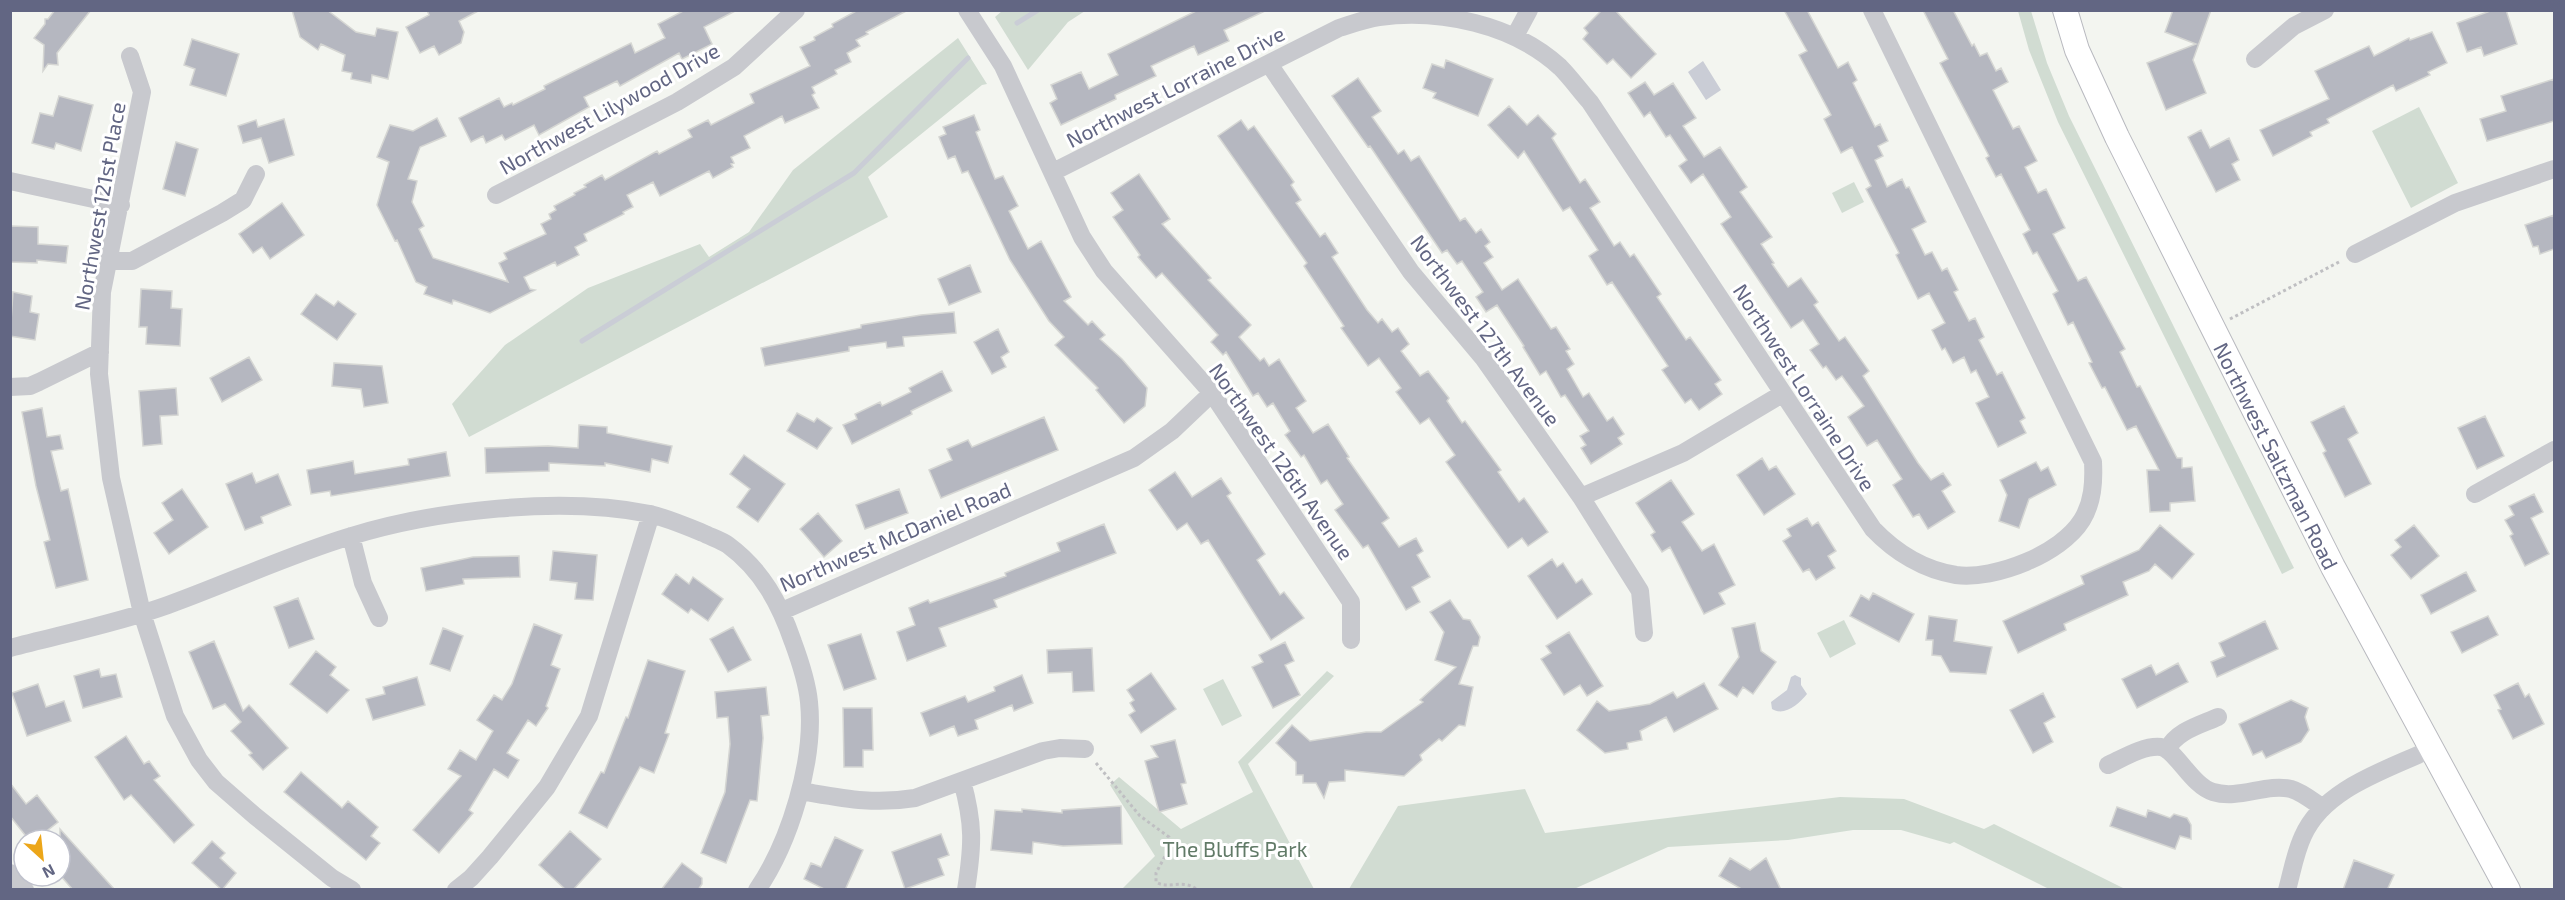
<svg xmlns="http://www.w3.org/2000/svg" width="2565" height="900" viewBox="0 0 2565 900" font-family="'Exo 2',sans-serif">
<rect width="100%" height="100%" fill="#f3f5f0"/>
<path fill="#d1dcd2" d="M1002,11V10L1085,11L1068,22L1028,70L995,17Z
M2018,11H2031L2047,63L2069,116L2294,568L2282,574L2058,122L2029,50Z
M958,38L987,84L982,85L868,177L888,217L469,437L452,404L505,345L588,288L700,244L709,257L749,232L793,170Z
M2419,107L2458,183L2411,208L2372,131Z
M1854,182L1864,202L1842,213L1832,193Z
M1844,620L1856,644L1830,658L1817,633Z
M1327,671L1334,676L1248,764L1314,889H1122L1155,856L1110,785L1119,777L1181,829L1253,792L1238,762Z
M1223,679L1242,716L1222,726L1203,689Z
M1525,789L1545,833L1840,797L1904,799L1984,829L1994,824L2125,889H2049L1954,842L1950,844L1901,830H1853L1788,840L1668,847L1574,889H1349L1398,806Z"/>
<path fill="#cacdd6" d="M1703,61L1721,90L1706,100L1688,72Z
M1795,675L1801,678V685L1807,694C1799,704 1784,717 1772,709L1771,702L1787,690L1791,677Z"/>
<g fill="none" stroke-linecap="round" stroke-linejoin="round">
<path stroke="#cacdd6" stroke-width="5" d="M1017,23L1038,10
M582,341L854,173L968,58"/>
</g>
<path fill="#b5b7c0" stroke="#d5d6d3" stroke-width="1.5" d="M55,10H91L57,53L58,65L48,64L43,71L44,45L34,38L45,24V19H48Z
M292,10H327L356,32L375,36L377,28L398,32L388,79L372,75L371,83L351,79L352,73L342,71L345,55L321,44L318,50L300,37Z
M427,10H480L459,21L464,32L461,43L439,55L434,46L420,53L406,27L429,15Z
M685,10H737L704,27L712,44L682,59L679,53L620,86L617,81L584,97L589,107L539,135L534,125L505,140L502,135L486,143L483,136L471,142L459,118L499,98L504,107L512,103L513,105L545,89L544,86L631,43L635,53L665,38L658,24Z
M858,10H908L866,32L868,34L856,40L860,46L847,53L851,62L835,70L837,74L812,87L815,93L812,95L819,108L785,123L782,116L744,136L750,148L731,157L734,163L731,164L733,167L713,178L709,171L660,196L653,182L627,195L633,207L623,212L624,214L584,234L587,241L575,247L579,255L557,266L555,262L524,277L530,289L535,290L490,313L453,300L452,304L424,294L427,287L416,282L397,240L395,241L377,205L389,162L377,157L390,125L413,131L437,118L446,136L420,147L408,179L417,181L412,202L424,226L419,229L433,258L508,282L499,263L507,259L504,253L546,234L541,224L551,219L549,214L556,210L554,206L575,195L574,193L586,187L584,185L602,175L605,180L657,151L659,154L692,137L688,130L708,120L711,125L754,103L750,94L810,66L800,47L815,40L814,37L833,27L832,24Z
M1198,10H1267L1224,30L1229,41L1198,55L1194,46L1151,66L1156,76L1115,95L1116,99L1061,125L1050,103L1057,99L1051,85L1081,72L1089,89L1118,75L1108,54Z
M1602,10H1615L1656,54L1631,78L1613,59L1607,64L1583,39L1588,33L1584,28Z
M1784,10H1807L1838,68L1848,62L1857,80L1853,83L1875,127L1880,124L1888,141L1878,146L1883,156L1875,160L1887,187L1902,179L1906,188L1909,187L1926,222L1912,229L1925,255L1932,252L1942,271L1947,268L1958,290L1954,292L1969,321L1975,318L1984,337L1979,340L1997,375L2002,372L2025,418L2020,421L2026,433L1998,447L1976,403L1989,397L1976,370L1971,373L1964,357L1953,363L1945,348L1942,350L1932,330L1945,323L1929,293L1918,299L1896,255L1899,253L1866,189L1871,186L1852,147L1841,153L1824,119L1831,115L1799,55L1807,51Z
M1923,10H1953L1972,46L1974,44L1980,56L1987,53L1996,71L2001,68L2008,82L1993,90L2013,129L2019,126L2037,161L2025,167L2038,193L2046,189L2065,228L2053,234L2078,281L2086,277L2125,349L2120,352L2137,387L2140,386L2177,458H2182V468L2192,467L2195,501L2170,503V511L2150,512L2147,470H2159L2136,426L2127,430L2105,387L2102,388L2089,363L2092,362L2073,322L2068,325L2053,294L2058,291L2037,252L2033,254L2023,234L2030,230L2001,174L1996,177L1986,158L1989,156L1940,63L1948,59Z
M2173,10H2211L2193,60L2206,93L2166,110L2147,63L2196,44L2165,32Z
M2493,10H2506L2517,44L2484,56L2481,47L2467,52L2457,23Z
M2432,32L2447,63L2428,72L2430,75L2396,91L2393,85L2327,119L2329,123L2310,132L2312,136L2273,156L2260,130L2329,99L2315,71L2369,46L2374,56L2409,38L2410,40Z
M192,39L239,54L226,96L190,85L195,69L184,65Z
M1446,60L1493,79L1478,116L1433,98L1436,93L1423,88L1432,64L1444,68Z
M1358,78L1381,111L1372,117L1398,154L1404,150L1411,161L1419,156L1460,221L1465,218L1476,233L1481,229L1490,242L1485,246L1493,257L1484,263L1502,290L1518,279L1551,329L1556,327L1570,349L1566,351L1574,364L1567,369L1583,397L1589,393L1607,421L1613,417L1624,434L1618,438L1622,444L1591,464L1581,448L1586,445L1580,436L1589,431L1565,395L1561,397L1546,371L1540,375L1523,347L1524,346L1497,305L1486,312L1476,297L1483,292L1462,261L1457,264L1447,250L1442,253L1370,146L1368,147L1332,96Z
M2554,79V121L2487,141L2480,119L2506,111L2501,96Z
M1645,82L1654,95L1673,83L1696,118L1683,126L1704,157L1720,147L1747,187L1740,192L1772,237L1761,244L1774,263L1772,264L1788,287L1801,278L1818,302L1814,305L1839,341L1845,337L1869,371L1863,376L1918,463L1931,480L1943,473L1951,485L1942,491L1955,512L1928,529L1919,514L1913,517L1893,485L1902,479L1877,440L1867,446L1848,417L1864,406L1842,376L1836,380L1826,366L1823,368L1810,350L1819,344L1803,320L1791,328L1721,224L1731,217L1703,174L1691,183L1679,166L1687,160L1670,135L1666,137L1650,112L1644,117L1628,93Z
M59,96L93,105L81,151L56,143L54,149L32,143L40,113L53,116Z
M1509,106L1527,125L1538,115L1556,134L1552,138L1580,183L1585,179L1600,202L1590,208L1614,246L1620,242L1630,257L1634,254L1661,294L1657,297L1686,340L1690,337L1721,380L1715,384L1722,394L1699,410L1691,399L1685,403L1662,370L1668,366L1612,282L1607,285L1589,256L1598,250L1570,207L1563,211L1524,151L1518,158L1488,125Z
M974,115L980,130L976,132L995,179L1003,176L1018,206L1009,211L1028,249L1041,241L1071,297L1064,301L1088,325L1092,321L1105,335L1100,339L1122,359L1147,388L1145,406L1124,423L1096,390L1098,388L1055,345L1064,337L1049,321L1010,260L968,171L962,173L955,156L948,159L939,137L946,134L943,127Z
M284,119L294,155L269,163L261,138L243,143L238,126L256,120L258,127Z
M1241,120L1248,130L1254,126L1294,182L1291,185L1301,200L1296,203L1320,237L1325,233L1338,253L1332,257L1367,310L1378,323L1382,319L1392,332L1398,328L1409,344L1401,351L1420,376L1428,371L1449,398L1447,401L1462,423L1465,421L1501,470L1498,472L1519,502L1524,498L1548,532L1528,546L1522,538L1508,548L1446,462L1455,455L1429,418L1420,424L1396,392L1401,388L1379,358L1368,366L1341,328L1344,326L1304,266L1307,263L1218,136Z
M2201,130L2210,148L2229,138L2239,160L2232,164L2240,180L2216,192L2188,137Z
M176,142L198,149L185,196L163,189Z
M1139,174L1170,219L1162,224L1211,278L1208,280L1251,325L1239,337L1260,361L1264,358L1269,366L1279,359L1306,401L1296,408L1313,433L1328,424L1349,457L1347,458L1389,518L1382,523L1399,547L1416,538L1423,551L1417,555L1430,577L1412,587L1420,602L1406,610L1368,545L1363,548L1335,510L1343,504L1327,480L1321,484L1304,455L1301,457L1285,435L1290,431L1273,403L1267,407L1258,393L1253,396L1226,352L1223,355L1211,342L1218,335L1162,273L1156,278L1138,257L1140,255L1113,217L1123,210L1111,193Z
M282,203L304,235L270,259L262,247L253,253L239,234Z
M2554,215V249L2540,254L2538,246L2533,247L2525,225Z
M10,226L38,227V244L68,246L66,263L37,260V263L10,262Z
M970,265L981,292L949,305L938,279Z
M141,289L172,291L171,308L182,309L180,346L146,344L147,327H139Z
M13,292L32,296L30,312L39,314L35,340L10,336Z
M316,294L334,306L338,301L356,314L337,340L301,314Z
M954,312L956,333L903,337L904,346L887,348L886,342L849,347V351L765,366L761,348L861,328V325L921,315Z
M998,329L1009,352L1001,357L1006,367L992,374L974,342Z
M249,357L262,380L222,402L210,378Z
M334,363L382,366L388,403L364,407L361,389L332,386Z
M942,371L952,391L911,411L912,414L852,444L843,425L857,419L855,414L880,402L882,406L911,392L909,388Z
M176,388L178,415L160,416L162,444L143,446L139,391Z
M2344,406L2358,433L2348,439L2371,484L2345,497L2323,453L2326,451L2311,422Z
M42,408L47,437L60,435L63,449L51,451L61,491L68,489L88,580L56,588L44,542L50,540L36,486L22,412Z
M797,413L814,422L817,418L832,428L817,449L787,431Z
M2485,416L2504,456L2477,469L2458,428Z
M1044,417L1058,450L941,498L929,470L952,460L947,449L968,440L972,447Z
M579,425L607,427V433L672,446L668,463L652,459L650,472L605,463V466L549,463V471L486,473L485,448L548,446L578,448Z
M446,452L450,476L331,496L330,491L311,494L307,470L353,461L355,474L409,465L408,459Z
M744,455L785,484L758,522L737,507L750,489L730,474Z
M1762,458L1769,470L1776,466L1795,494L1764,515L1737,475Z
M2036,462L2041,471L2048,467L2056,485L2029,499L2019,528L1999,521L2007,495L2000,480Z
M1175,472L1192,497L1221,478L1231,493L1227,496L1265,554L1257,560L1280,595L1284,592L1304,618L1271,640L1208,540L1201,544L1187,523L1177,530L1149,490Z
M252,473L256,483L278,474L291,505L261,517L263,523L245,530L226,484Z
M1671,480L1694,514L1682,522L1702,551L1714,544L1735,585L1719,593L1725,604L1704,614L1670,547L1662,552L1651,535L1655,532L1636,503Z
M182,489L208,527L169,554L154,533L173,520L162,503Z
M899,489L908,513L865,529L856,505Z
M2534,494L2543,512L2531,518L2549,554L2525,566L2510,536L2513,534L2505,520L2514,515L2509,506Z
M818,513L842,541L824,557L800,529Z
M1807,518L1812,526L1818,522L1836,551L1828,556L1835,568L1816,580L1809,569L1803,572L1783,541L1791,536L1787,529Z
M1104,524L1116,553L994,600L997,607L939,628L946,646L907,661L897,632L915,625L909,608L928,600L930,603L1006,576L1005,573L1060,551L1057,543Z
M2160,525L2194,554L2172,579L2155,564L2149,571L2123,582L2128,595L2064,624L2066,630L2018,653L2003,621L2084,584L2081,576L2139,550Z
M2414,525L2439,556L2411,579L2391,555L2401,547L2395,540Z
M553,551L597,555L593,600L575,599L577,583L550,580Z
M519,556L520,577L463,579L464,584L426,591L421,568L473,557Z
M1552,559L1557,567L1563,563L1576,583L1582,579L1592,594L1557,619L1528,576Z
M2466,572L2476,591L2431,614L2421,595Z
M676,574L689,584L693,577L723,599L708,621L691,609L688,613L662,594Z
M1873,593L1914,614L1899,642L1850,616L1861,595L1869,600Z
M298,598L314,639L289,648L274,607Z
M1450,600L1463,619L1470,620L1480,637L1478,646H1473L1459,684L1473,687L1465,726L1459,725L1442,741L1439,739L1420,755L1422,760L1404,776L1345,770V781L1329,782L1324,798L1316,783H1303V775H1296V762L1276,743L1292,725L1310,741L1366,732H1381L1423,702L1420,700L1456,667L1435,660L1444,632L1430,612Z
M1929,616L1957,620L1954,641L1992,647L1986,674L1950,672L1941,656L1932,655L1933,640H1926Z
M2488,616L2498,635L2462,653L2451,632Z
M2265,621L2278,649L2217,677L2211,662L2225,656L2219,643Z
M1755,623L1761,651L1776,662L1753,694L1743,687L1737,697L1719,685L1739,657L1732,628Z
M534,624L562,635L551,665L560,669L546,706L548,708L536,726L528,720L507,753L519,760L508,778L494,769L469,810L473,813L439,853L413,830L461,776L448,769L460,750L476,760L493,731L477,720L494,695L502,700L512,684Z
M733,627L751,660L728,672L710,639Z
M443,628L463,636L450,671L430,664Z
M1569,632L1603,686L1587,696L1580,685L1564,695L1541,659L1551,653L1546,646Z
M861,634L876,679L844,690L828,645Z
M214,641L243,711L249,705L288,748L263,770L249,755L252,753L231,731L241,722L225,704L213,709L189,652Z
M1285,642L1294,661L1285,665L1300,695L1273,708L1252,667L1263,662L1259,655Z
M1092,648L1094,691L1073,692L1072,672L1048,673L1047,650Z
M316,651L336,667L330,675L349,690L327,713L290,684Z
M648,660L685,671L665,733L669,734L654,773L640,767L607,828L579,813L601,772L604,773L626,717L628,718Z
M2178,663L2188,682L2137,708L2122,679L2151,665L2156,675Z
M99,669L101,677L116,674L122,697L83,708L74,676Z
M1151,673L1176,709L1141,733L1129,715L1135,711L1130,703L1134,700L1127,690Z
M1022,675L1033,703L1014,711L1012,705L975,720L978,729L958,736L954,726L930,736L921,713L965,696L968,702L995,691L994,687Z
M417,677L425,705L373,720L366,699L385,694L383,687Z
M1704,683L1718,709L1674,732L1666,717L1640,731L1642,740L1627,743L1628,749L1605,753L1577,730L1597,701L1609,711L1650,704L1673,692L1677,698Z
M2518,683L2525,697L2529,694L2544,724L2513,739L2498,710L2501,709L2494,695Z
M38,684L46,707L64,701L71,721L27,736L12,693Z
M766,687L769,715L761,716L763,738L757,801L750,800L726,863L701,853L725,792L730,744L728,717L717,718L715,692Z
M2043,693L2055,717L2044,723L2053,742L2033,753L2010,710Z
M2291,700L2308,708L2305,717L2309,730L2301,742L2266,758L2262,751L2253,755L2239,724Z
M843,708H872L873,750H863V767H844Z
M126,736L144,764L149,761L160,776L154,780L194,825L174,843L131,795L124,800L95,757Z
M1175,740L1186,783L1181,784L1187,804L1159,812L1145,761L1158,757L1151,746Z
M301,772L342,808L348,801L378,827L371,836L380,843L366,860L284,792Z
M10,783L26,804L37,795L58,822L35,840H29L10,816Z
M1121,806L1122,844L1063,846L1033,842L1032,854L991,850L995,810L1022,812V809L1062,813V810Z
M2117,807L2146,817L2148,810L2170,818L2174,814L2187,818L2191,825V839L2180,836L2175,849L2110,826Z
M60,829L115,890H73L60,875Z
M570,831L601,859L573,890H566L539,865Z
M941,834L949,855L938,859L944,875L905,889L892,852Z
M835,837L863,850L845,890H826L804,879L811,863L821,867Z
M212,841L225,853L220,858L236,873L222,890L192,863Z
M1730,858L1750,870L1766,858L1781,890H1743L1719,876Z
M2354,860L2394,875L2387,890H2343Z
M682,863L702,878V884L698,890H661Z"/>
<g fill="none" stroke-linecap="round" stroke-linejoin="round">
<g stroke="#b8b9bf" stroke-width="26">
<g id="major">
<path id="s1" d="M2065,10L2077,50L2117,137L2333,567L2508,890"/>
</g>
</g>
<path stroke="#bfbfc2" stroke-width="3" stroke-dasharray="3 3" stroke-linecap="butt" d="M2230,319L2339,262
M1096,763L1140,816L1169,837L1171,845L1156,873V882C1168,890 1185,878 1197,890"/>
<path stroke="#c8c9ce" stroke-width="18" d="M967,10L1003,66L1082,237L1104,271L1212,393L1351,602V640
M1515,36L1529,10
M130,56L142,92L102,292L99,374L111,478L142,613L175,716L199,760L216,782L255,816L332,878L352,890
M2255,59L2294,26L2325,10
M1269,64L1411,272L1484,359L1581,497L1640,591L1644,633
M1053,172L1339,28C1352,24 1365,19 1379,17C1440,9 1513,24 1560,67C1571,78 1580,91 1590,102L1873,529C1895,552 1924,570 1956,575C1995,580 2061,554 2082,520C2093,502 2094,482 2093,462L1872,10
M10,181L121,205
M496,195L677,102L734,67L796,10
M2355,254L2455,203L2554,169
M109,261H132L222,213L243,200L256,174
M10,387L30,386L39,382L100,352
M2475,494L2554,450
M1581,497L1683,453L1782,394
M351,536L363,583L379,618
M782,611L1134,458L1172,431L1212,393
M10,648C63,634 118,623 168,605C229,583 286,556 348,537C435,510 560,496 650,514C667,518 686,526 703,533C711,537 721,540 728,545C762,570 780,604 793,642C800,661 807,681 809,702C815,760 790,842 757,890
M2167,750C2176,731 2200,725 2218,717
M2108,765C2123,758 2144,745 2161,747C2176,750 2192,786 2213,792C2239,800 2266,783 2291,789C2302,792 2314,802 2323,808
M962,781C974,824 973,845 966,890
M800,791C842,798 872,805 915,798L1043,751L1060,748L1085,749
M10,873L25,890
M456,890L471,878L490,857L547,787L589,716L651,514
M2287,890C2292,872 2295,853 2303,836C2324,788 2387,770 2431,749"/>
<use href="#major" stroke="#fff" stroke-width="24"/>
</g>
<g text-anchor="middle" dominant-baseline="central" stroke-width="6" stroke-linejoin="round" paint-order="stroke">
<g font-size="21" fill="#626683" stroke="#fff">
<text transform="translate(1175 86) rotate(-27)">Northwest Lorraine Drive</text>
<text transform="translate(609 108) rotate(-29)">Northwest Lilywood Drive</text>
<text transform="translate(99 206) rotate(-80)">Northwest 121st Place</text>
<text transform="translate(1486 330) rotate(53)">Northwest 127th Avenue</text>
<text transform="translate(1805 387) rotate(57)">Northwest Lorraine Drive</text>
<text stroke="none"><textPath href="#s1" startOffset="494">Northwest Saltzman Road</textPath></text>
<text transform="translate(1282 461) rotate(55)">Northwest 126th Avenue</text>
<text transform="translate(895 536) rotate(-23)">Northwest McDaniel Road</text>
</g>
<g font-size="21" fill="#617a67" stroke="#fff">
<text x="1235" y="848">The Bluffs Park</text>
</g>
</g>
<rect width="2565" height="900" fill="none" stroke="#626683" stroke-width="24"/>
<g transform="translate(42 858) rotate(153)"><circle r="28" fill="#ffffff" stroke="#c0c2cd" stroke-width="1.5"/>
<path d="M0-4.5L10 22L0 15L-10 22Z" fill="#eca619"/>
<text y="-9" font-size="16" font-weight="bold" text-anchor="middle" fill="#626683">N</text>
</g>
</svg>
